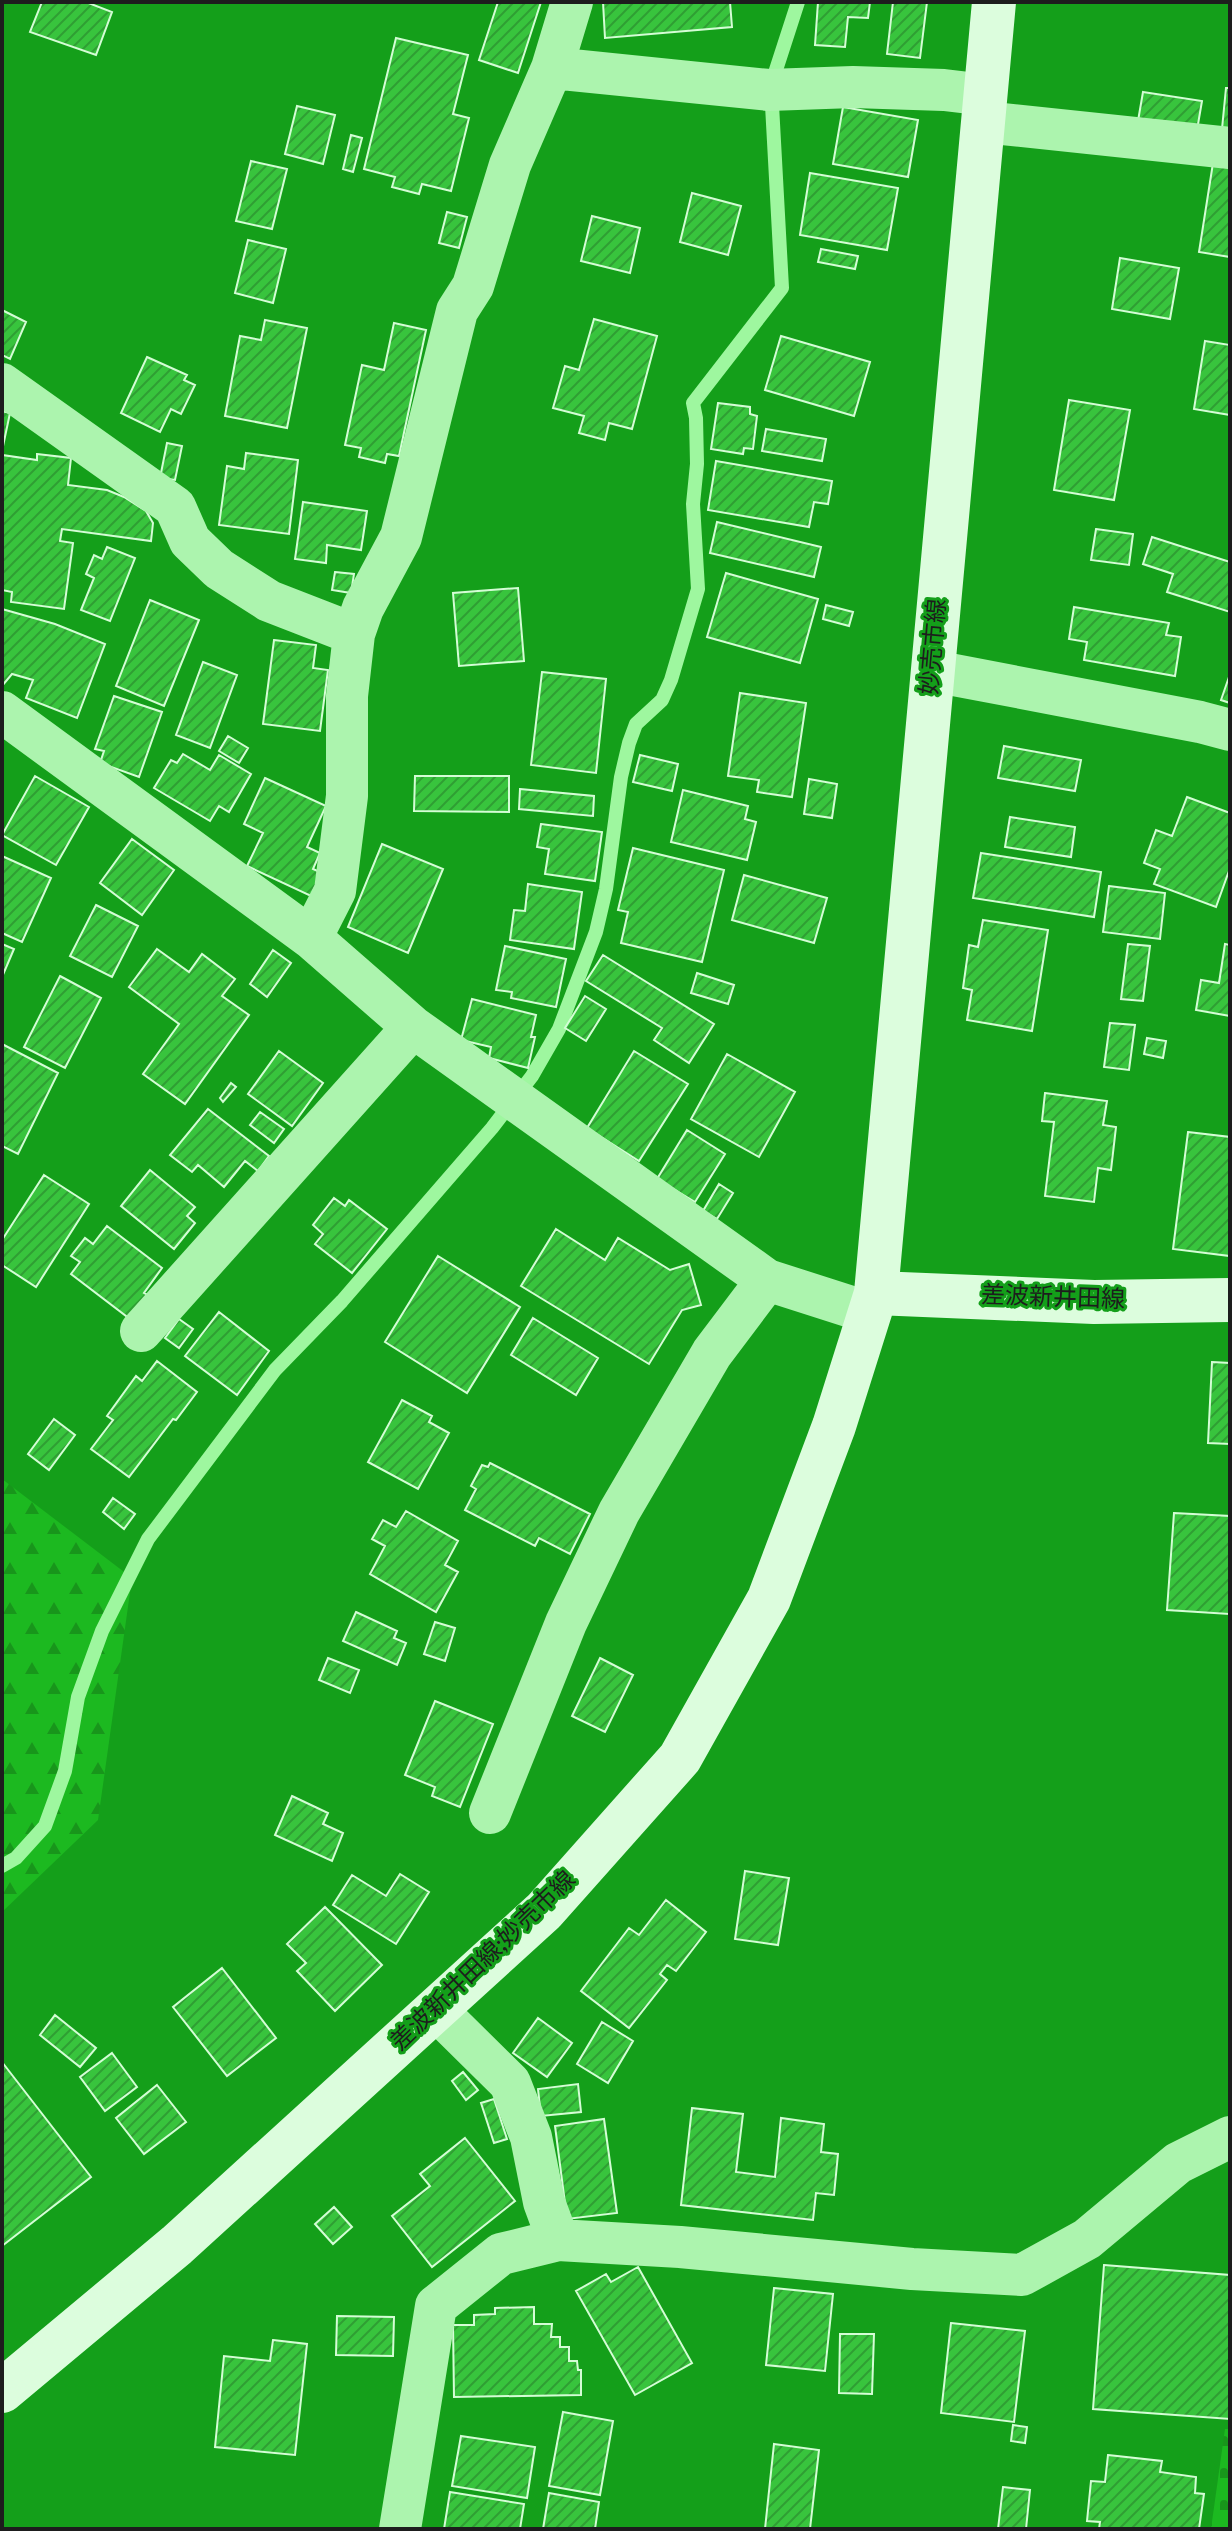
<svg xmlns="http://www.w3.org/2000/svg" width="1232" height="2531" viewBox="0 0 1232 2531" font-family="Overpass,'Noto Sans JP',sans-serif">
<defs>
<pattern id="forest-firs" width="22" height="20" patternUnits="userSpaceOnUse" patternTransform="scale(2)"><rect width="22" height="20" fill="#1cb920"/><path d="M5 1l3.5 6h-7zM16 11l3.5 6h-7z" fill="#18961b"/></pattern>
<pattern id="cemetery-stones" width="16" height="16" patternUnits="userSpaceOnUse" patternTransform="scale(2)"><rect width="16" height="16" fill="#1cb920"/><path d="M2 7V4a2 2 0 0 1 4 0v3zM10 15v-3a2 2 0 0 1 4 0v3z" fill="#18961b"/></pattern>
<pattern id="building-hatch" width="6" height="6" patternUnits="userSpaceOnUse" patternTransform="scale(2)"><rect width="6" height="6" fill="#38c43d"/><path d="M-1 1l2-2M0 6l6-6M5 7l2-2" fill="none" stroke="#2f9f33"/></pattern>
</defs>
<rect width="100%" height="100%" fill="#149f1a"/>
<path fill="url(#forest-firs)" d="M2,1479L132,1578L98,1820L2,1912Z"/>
<path fill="url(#cemetery-stones)" d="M1225,2429H1230V2529H1211Z"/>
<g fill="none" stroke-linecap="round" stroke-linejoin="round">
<path stroke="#9ef79f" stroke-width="14" d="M2,1866L16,1858L45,1826L65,1771L78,1697L102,1631L148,1539L275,1370L342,1301L492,1128L532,1076L559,1029L596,932L606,889L621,777L629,743L636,724L662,700L671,680L698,589L693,504L697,464L696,418L693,403L782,288L772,105L775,73L798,2"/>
</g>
<path fill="url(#building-hatch)" stroke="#d4fdd5" stroke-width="2" d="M42,2H86L112,12L96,55L30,32Z
M498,2H541L518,73L479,60Z
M603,2H730L732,27L605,38Z
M818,2H870L868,18L848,17L845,47L815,45Z
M893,2H927L920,58L887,54Z
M396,38L468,55L453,114L469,118L451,191L422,184L419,194L392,187L395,177L364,169Z
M1226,88H1230V130L1222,129Z
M1143,92L1202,101L1197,130L1138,121Z
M297,106L335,115L323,164L285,154Z
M843,107L918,120L908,177L833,164Z
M351,135L362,138L353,172L343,169Z
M251,161L287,169L272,229L236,221Z
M1213,163L1230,166V257L1199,252Z
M810,173L898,188L887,250L800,235Z
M692,193L741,206L728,255L680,242Z
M447,212L467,217L459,248L439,243Z
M592,216L640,228L630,273L581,261Z
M248,240L286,249L273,303L235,293Z
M821,249L858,256L855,269L818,262Z
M1120,258L1179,268L1170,319L1112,309Z
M2,310L26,322L10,359L2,355Z
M594,319L657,336L632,429L609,423L605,440L579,433L584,416L553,408L565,366L579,370Z
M265,320L307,328L287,428L225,416L240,336L261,340Z
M394,323L426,330L399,456L387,454L385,463L359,457L361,448L345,445L362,365L384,370Z
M781,336L870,362L854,416L765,390Z
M1205,341L1230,345V415L1194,409Z
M147,357L187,375L184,380L195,385L181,414L171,409L160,432L121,413Z
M1069,400L1130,410L1114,500L1054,490Z
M718,403L750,407V414L757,416L753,449L744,448L743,454L711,449Z
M2,411L10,413L2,451Z
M766,429L826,439L822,461L762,451Z
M167,443L182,446L175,480L160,478Z
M246,453L298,460L289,534L219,525L227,466L244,469Z
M37,454L71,458L68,485L107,490L124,497L146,511L153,523L151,541L62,529L60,541L73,543L64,609L11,602L12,592L2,590V455L37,460Z
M716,461L832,481L828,504L814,502L809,527L708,510Z
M303,502L367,511L361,550L327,545L326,563L295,559Z
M717,522L821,547L814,577L710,553Z
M1096,529L1133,534L1129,565L1091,560Z
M1152,537L1230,562V612L1167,592L1173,574L1143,564Z
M107,547L135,558L110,621L81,610L94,578L86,574L94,555L102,559Z
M335,572L354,574L351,593L332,590Z
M726,573L818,599L800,663L707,637Z
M518,588L524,661L459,666L453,593Z
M150,600L199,620L164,706L116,686Z
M826,605L853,612L849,626L823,619Z
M1074,607L1169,623L1166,635L1181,637L1175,676L1084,660L1087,642L1069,639Z
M2,609L55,624L105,644L77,718L26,698L33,680L12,674L2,686Z
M274,640L316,645L313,668L328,670L320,731L263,724Z
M203,662L237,675L210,748L176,735Z
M542,672L606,679L596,773L531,765Z
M1230,674V703L1221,700Z
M740,693L806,703L792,797L757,792L759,780L728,776Z
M114,696L162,712L139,777L100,763L104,751L95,749Z
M228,736L248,748L239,763L219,751Z
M1004,746L1081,760L1075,791L998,778Z
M183,754L210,770L219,755L251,774L229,812L219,806L210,821L154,788L171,760L177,763Z
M640,755L678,764L672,791L633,782Z
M35,776L89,807L56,865L2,835Z
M415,776H509V812L414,811Z
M265,778L326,806L307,847L320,853L313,869L322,873L311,896L247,866L263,833L244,824Z
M809,779L837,784L832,818L804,814Z
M520,789L594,796L593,816L519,809Z
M683,790L748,806L745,819L756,822L747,860L671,842Z
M1187,797L1230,813V868L1216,907L1154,884L1160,869L1144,863L1156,830L1172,836Z
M1010,817L1075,827L1071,857L1005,847Z
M541,824L602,832L595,881L545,874L549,849L537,847Z
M132,839L174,870L142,915L100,883Z
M382,844L443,869L408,953L348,927Z
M633,848L724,870L702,962L621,943L628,912L618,910Z
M981,853L1101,872L1094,917L973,898Z
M2,856L51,878L22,942L2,933Z
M744,875L827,898L814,943L732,920Z
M528,884L582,892L574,949L510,940L514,910L525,911Z
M1109,886L1165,893L1160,939L1103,932Z
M96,905L138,926L112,977L70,956Z
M983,920L1048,930L1032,1031L967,1020L972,990L963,988L969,945L978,947Z
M2,944L14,949L2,977Z
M1128,944L1150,946L1143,1001L1121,999Z
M1225,944L1230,945V1016L1196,1010L1201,980L1219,983Z
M505,946L566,959L556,1007L511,998L512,992L496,990Z
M157,949L189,972L202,954L235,979L222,996L249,1015L185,1104L143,1074L179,1024L129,987Z
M273,950L291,963L267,997L250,984Z
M603,955L714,1024L689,1063L654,1040L662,1028L586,981Z
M697,973L734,985L728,1004L691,993Z
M60,976L101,998L65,1068L24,1047Z
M585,996L606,1009L586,1041L565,1028Z
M472,999L536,1015L531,1037H535L528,1068L489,1058L491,1047L461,1040Z
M1110,1023L1135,1025L1129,1070L1104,1067Z
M1147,1038L1166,1041L1163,1058L1144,1054Z
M2,1044L58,1073L18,1154L2,1146Z
M279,1051L323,1083L292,1126L248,1094Z
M634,1051L688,1084L639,1161L587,1128Z
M727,1054L795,1092L759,1157L691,1119Z
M231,1083L236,1087L223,1102L220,1098Z
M1045,1093L1107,1101L1103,1125L1116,1127L1111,1170L1098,1168L1094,1202L1045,1196L1054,1122L1042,1121Z
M208,1109L269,1156L258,1171L245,1161L224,1187L198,1165L192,1172L170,1155Z
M260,1112L284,1129L274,1143L250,1125Z
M687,1130L725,1154L695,1202L657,1179Z
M1188,1132L1230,1137V1256L1173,1249Z
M150,1170L195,1207L187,1216L195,1223L174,1249L121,1206Z
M44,1175L89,1204L36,1287L2,1265V1240Z
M719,1184L733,1193L717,1219L703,1211Z
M334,1198L345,1206L349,1200L387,1229L352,1273L315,1244L323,1234L313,1225Z
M107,1226L162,1268L144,1293L148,1295L130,1319L71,1274L80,1262L71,1256L85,1238L93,1244Z
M556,1229L605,1260L618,1238L670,1270L689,1264L701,1305L682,1310L649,1364L521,1286Z
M438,1256L520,1307L467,1393L385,1342Z
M219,1312L269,1351L237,1395L185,1356Z
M533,1318L598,1358L576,1395L511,1355Z
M179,1319L193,1329L179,1348L165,1338Z
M157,1361L197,1392L176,1420L173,1419L129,1477L91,1449L113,1420L107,1416L136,1376L142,1381Z
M1212,1362L1230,1363V1444L1208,1443Z
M402,1400L432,1416L429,1422L449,1433L418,1489L368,1462Z
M54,1419L75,1435L49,1470L28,1454Z
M490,1463L590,1514L570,1554L539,1538L535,1546L465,1510L476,1489L471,1486L482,1465L488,1467Z
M113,1498L135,1514L124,1529L103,1512Z
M406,1511L458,1541L445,1565L458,1572L436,1612L370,1574L385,1546L372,1539L383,1520L396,1527Z
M1174,1513L1230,1516L1229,1614L1167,1610Z
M356,1612L397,1631L394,1638L406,1643L397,1665L343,1641Z
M435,1622L455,1628L445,1661L424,1654Z
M328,1658L359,1670L350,1693L319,1680Z
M600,1658L633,1675L605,1732L572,1716Z
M435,1701L493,1724L460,1807L432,1796L435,1787L405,1775Z
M292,1796L328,1813L323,1824L343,1833L332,1861L275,1835Z
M745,1871L789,1878L778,1945L735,1939Z
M400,1874L429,1892L396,1944L333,1905L352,1875L386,1896Z
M666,1900L706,1932L676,1971L667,1965L660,1974L667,1980L629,2028L581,1991L629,1928L639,1935Z
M325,1907L382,1965L335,2011L297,1971L306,1963L287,1944Z
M222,1968L276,2038L227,2076L173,2007Z
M55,2015L96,2048L80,2067L40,2035Z
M538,2018L572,2043L547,2077L513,2053Z
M602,2022L633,2041L608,2083L577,2064Z
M112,2053L137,2087L105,2111L80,2077Z
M2,2062L91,2177L2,2246Z
M463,2072L478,2090L466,2100L452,2081Z
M578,2084L581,2112L541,2116L538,2089Z
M157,2085L186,2122L144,2154L116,2118Z
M494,2099L507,2139L494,2143L481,2103Z
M692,2108L743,2114L736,2172L775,2177L781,2118L824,2124L821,2152L838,2154L834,2195L816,2193L813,2220L681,2205Z
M604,2119L617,2213L567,2219L555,2126Z
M465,2138L515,2201L432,2267L392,2216L430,2186L420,2174Z
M334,2207L352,2227L333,2244L315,2224Z
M1104,2265L1230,2275V2419L1093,2409Z
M638,2267L692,2363L635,2395L576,2291L606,2274L611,2282Z
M774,2288L833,2294L825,2371L766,2365Z
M534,2307V2324H552L551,2337H560V2347H569V2361H577L578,2370H581V2395L454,2397L453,2325H474V2315L495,2314V2308Z
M337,2316L394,2317L393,2356L336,2355Z
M951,2323L1025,2331L1014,2422L941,2413Z
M840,2334H874L872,2394L839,2393Z
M273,2340L307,2344L295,2455L215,2447L224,2356L270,2361Z
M563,2412L613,2421L600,2495L549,2486Z
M1013,2425L1027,2427L1025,2443L1011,2441Z
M461,2436L535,2447L527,2498L452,2486Z
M774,2444L819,2450L810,2529H765Z
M1108,2455L1162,2461L1160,2472L1196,2477L1195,2493L1204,2494L1199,2529H1099L1100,2522L1087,2521L1091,2481L1105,2482Z
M1003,2487L1030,2490L1026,2529H998Z
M450,2492L524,2504L520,2529H444Z
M549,2493L599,2502L595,2529H543Z"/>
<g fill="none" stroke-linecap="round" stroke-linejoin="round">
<path stroke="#acf4ae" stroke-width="42" d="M552,68L769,90L853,87L944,90L986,95
M983,122L1230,148
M2,384L175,507L190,541L219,569L269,601L354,634
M933,671L1200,722L1230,730
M2,712L311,938L413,1027L767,1280L870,1313
M311,938L335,891L347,796V696L354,634L363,608L401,537L457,311L473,286L510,165L552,68L572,2
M141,1331L413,1027
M490,1813L566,1623L619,1512L712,1353L767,1280
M436,2010L510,2083L531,2137L544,2202L558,2240
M400,2529L436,2306L501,2254L558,2240L680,2247L912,2269L1022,2275L1087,2239L1178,2163L1230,2137"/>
<path stroke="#dcfddd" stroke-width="44" d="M876,1293L1094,1302L1230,1300
M2,2391L177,2245L544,1911L680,1758L769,1599L834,1426L876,1293L994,2"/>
</g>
<g text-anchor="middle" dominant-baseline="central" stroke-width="6" stroke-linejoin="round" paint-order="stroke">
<g font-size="24" fill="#1d1d1d" stroke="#149f1a">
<text transform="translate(935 647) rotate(-85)">妙売市線</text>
<text transform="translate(1053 1299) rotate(2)">差波新井田線</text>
<text transform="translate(484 1962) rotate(-44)">差波新井田線;妙売市線</text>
</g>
</g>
<rect width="1232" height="2531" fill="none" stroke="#1d1d1d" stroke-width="8"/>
</svg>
